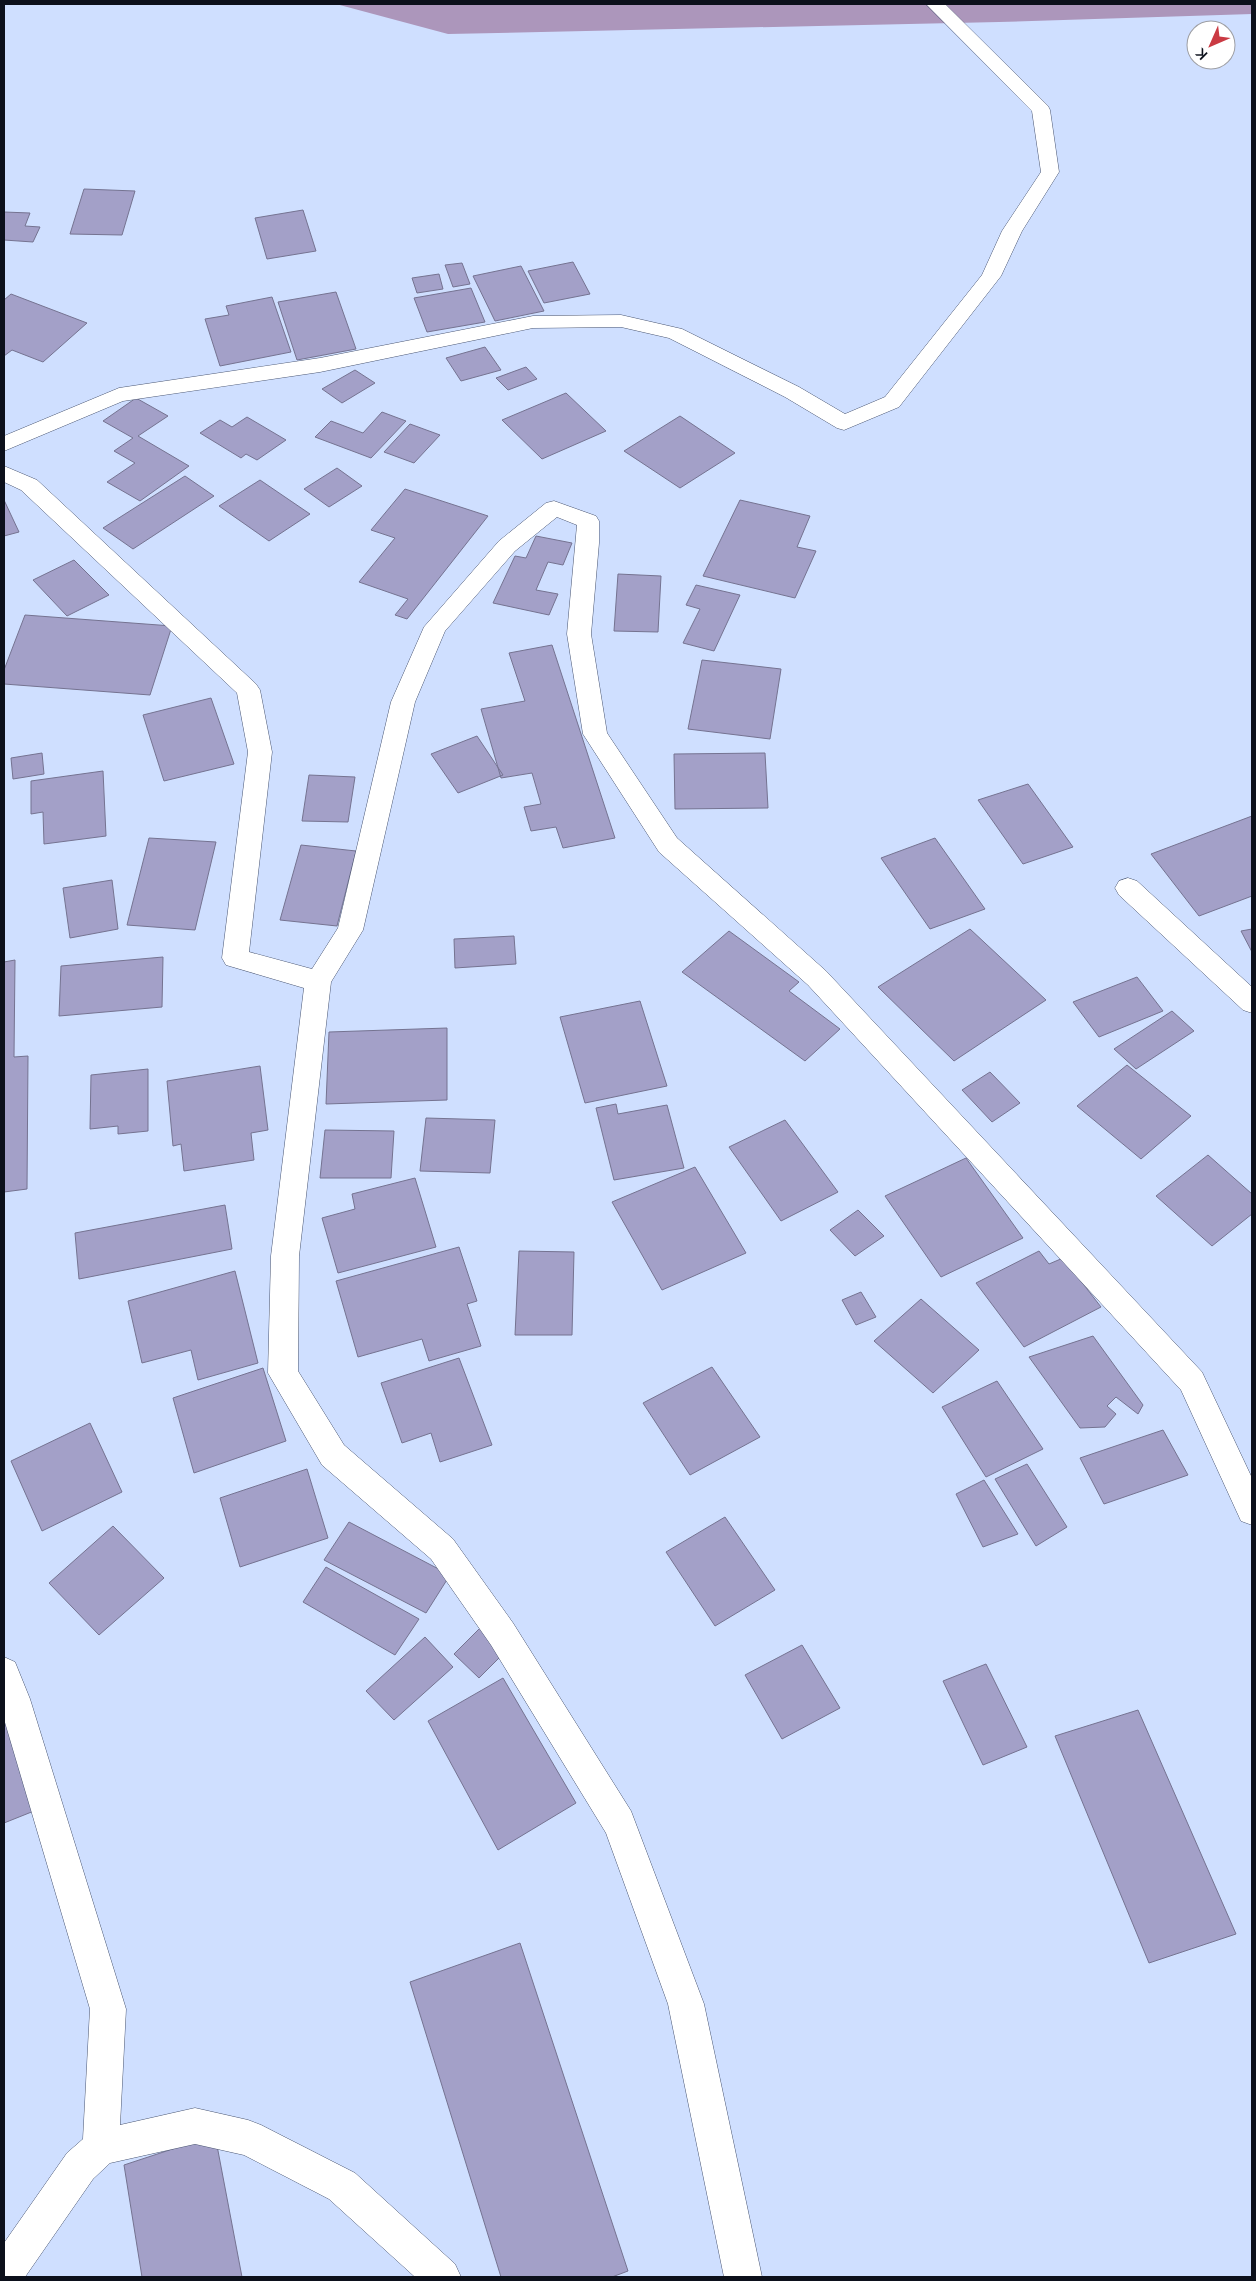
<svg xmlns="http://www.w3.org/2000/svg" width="1256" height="2281" viewBox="0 0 1256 2281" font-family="'Nunito Sans',sans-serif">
<rect width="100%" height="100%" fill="#cfdfff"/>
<path fill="#ac96bb" d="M336,4H1252V14L999,22L448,34Z"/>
<path fill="#a3a0c8" stroke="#757391" d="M84,189L135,191L122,235L70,234Z
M303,210L316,251L267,259L255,218Z
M4,212L30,213L25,226L40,227L33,242L4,240Z
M573,262L590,294L544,303L528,271Z
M462,263L470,284L453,287L445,265Z
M521,266L544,311L495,321L473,276Z
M439,274L443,289L417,293L412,278Z
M471,288L485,322L427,332L414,298Z
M336,292L356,349L297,360L278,302Z
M11,294L87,323L43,362L12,350L4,356V300Z
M272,297L291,352L220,366L205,319L229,315L226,306Z
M485,347L501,370L461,381L446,358Z
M526,367L537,379L508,390L496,378Z
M355,370L375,383L342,403L322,389Z
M566,393L606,431L542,459L502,420Z
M136,398L168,416L138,436L189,466L140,501L107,482L135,463L114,451L133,438L103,421Z
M382,412L406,421L371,458L315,437L331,421L363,433Z
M680,416L735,453L680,488L624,451Z
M247,417L286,440L257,460L246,454L241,458L200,433L220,420L232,427Z
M410,424L440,435L414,463L384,452Z
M337,468L362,486L329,507L304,489Z
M185,476L214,496L133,549L103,528Z
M260,480L310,514L269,541L219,506Z
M405,489L488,516L407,619L395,615L408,599L359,582L395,538L371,530Z
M4,500L19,532L4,536Z
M740,500L810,516L797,547L816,551L795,598L703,576Z
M536,536L572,543L563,565L548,562L536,590L558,594L549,615L493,603L515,556L526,558Z
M74,560L109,595L67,616L33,580Z
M618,574L661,576L658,632L614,631Z
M696,585L740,595L714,651L683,643L700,609L686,605Z
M25,615L172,626L150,695L4,684V670Z
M552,645L615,838L563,848L556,827L531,831L524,807L541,804L532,773L501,778L481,709L525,701L509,653Z
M702,660L781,669L770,739L688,729Z
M211,698L234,764L164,781L143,715Z
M477,736L503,775L458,793L431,754Z
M42,753L44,774L13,779L11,758Z
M765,753L768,808L675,809L674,754Z
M103,771L106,836L44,844L43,812L31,814V781Z
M309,775L355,777L348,822L302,821Z
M1028,784L1073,847L1023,864L978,800Z
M1252,816V896L1199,916L1151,854Z
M149,838L216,842L195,930L127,925Z
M935,838L985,909L930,929L881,858Z
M301,845L356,851L337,926L280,920Z
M112,880L118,929L70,938L63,888Z
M970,929L1046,1000L954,1061L878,987Z
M1252,929V952L1241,931Z
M729,931L799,982L789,991L840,1029L805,1061L682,972Z
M514,936L516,964L455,968L454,939Z
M163,957L162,1007L59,1016L61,966Z
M15,960L14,1057L28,1056L27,1189L4,1192V962Z
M1137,977L1163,1011L1099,1037L1073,1002Z
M640,1001L667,1086L585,1103L560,1017Z
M1172,1011L1194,1031L1136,1069L1114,1049Z
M447,1028V1100L326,1104L329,1032Z
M1127,1065L1191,1116L1141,1159L1077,1106Z
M260,1066L268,1130L251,1133L254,1160L184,1171L181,1144L173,1146L167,1081Z
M148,1069V1131L118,1134V1126L90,1129L91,1075Z
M990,1072L1020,1103L992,1122L962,1090Z
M616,1104L618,1114L667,1105L684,1168L614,1180L596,1108Z
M426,1118L495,1120L490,1173L420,1171Z
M785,1120L838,1192L781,1221L729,1147Z
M325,1130L394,1131L391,1178H320Z
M1208,1155L1252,1194V1214L1212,1246L1156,1196Z
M966,1158L1023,1238L941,1277L885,1196Z
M695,1167L746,1253L662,1290L612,1202Z
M415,1178L436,1247L338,1273L322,1218L355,1209L352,1194Z
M225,1205L232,1249L79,1279L75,1233Z
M858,1210L884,1236L855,1256L830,1230Z
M459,1247L477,1301L467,1304L481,1346L429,1361L422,1339L358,1357L336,1281Z
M519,1251L574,1252L572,1335H515Z
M1039,1251L1049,1264L1063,1258L1101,1307L1024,1347L976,1283Z
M235,1271L258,1363L198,1380L191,1350L142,1363L128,1301Z
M861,1292L876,1317L856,1325L842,1300Z
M921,1299L979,1350L933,1393L874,1341Z
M1093,1336L1143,1405L1138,1414L1116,1397L1107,1406L1116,1414L1105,1427L1080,1428L1029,1357Z
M459,1358L492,1445L440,1462L431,1433L402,1443L381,1383Z
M712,1367L760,1437L690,1475L643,1403Z
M263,1368L286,1441L194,1473L173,1398Z
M997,1381L1043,1449L986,1477L942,1407Z
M90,1423L122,1492L42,1531L11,1461Z
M1163,1430L1188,1475L1104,1504L1080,1458Z
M1027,1464L1067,1527L1036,1546L995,1479Z
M307,1469L328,1538L240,1567L220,1498Z
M984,1480L1018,1534L983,1547L956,1494Z
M725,1517L775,1590L715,1626L666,1552Z
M349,1522L450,1575L426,1613L324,1560Z
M113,1526L164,1578L99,1635L49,1583Z
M326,1567L419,1619L395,1655L303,1602Z
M480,1628L505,1652L479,1678L454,1654Z
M425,1637L453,1667L394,1720L366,1691Z
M802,1645L840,1708L782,1739L745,1675Z
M986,1664L1027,1747L983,1765L943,1681Z
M503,1678L576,1803L498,1850L428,1721Z
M4,1695L34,1811L4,1823Z
M1138,1710L1236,1934L1149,1963L1055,1736Z
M520,1943L628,2271L612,2277H501L410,1982Z
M215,2135L242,2277H142L124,2165Z"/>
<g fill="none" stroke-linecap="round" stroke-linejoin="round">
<g stroke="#4a5672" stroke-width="1">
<path id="minor" d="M926,4H945L1048,106L1050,110L1059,172L1022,231L1001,276L899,407L844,430L837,428L785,397L669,338L621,327L533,328L320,372L123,401L4,451V436L119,388L320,358L533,316L621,315L682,329L799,387L845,414L885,397L982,275L1002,231L1041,172L1032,111Z
M4,466L37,480L256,684L260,690L272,752L249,952L312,969L338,928L391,702L424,627L499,541L546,503L554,501L596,516L599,521V543L591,634L607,733L677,838L826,971L1202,1372L1252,1478V1525L1241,1521L1181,1390L808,985L659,852L583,734L567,634L577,525L557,517L515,551L445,631L415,702L363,930L331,982L299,1256L298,1371L344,1445L453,1539L513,1623L631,1811L704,2004L762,2277H724L668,2004L606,1833L491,1645L431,1559L322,1465L268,1373L271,1256L304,988L226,965L222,958L248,752L237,693L21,490L4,482Z
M1128,878L1137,881L1252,987V1013L1243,1010L1119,895L1115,888L1119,881Z
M4,1657L15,1662L30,1699L126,2009L120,2125L195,2108L248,2120L261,2125L355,2173L455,2264L461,2277H415L329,2199L244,2155L195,2144L110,2163L93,2179L25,2277H4V2243L67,2153L83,2139L90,2009L4,1719Z"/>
</g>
<use href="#minor" fill="#fff" fill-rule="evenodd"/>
</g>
<rect width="1256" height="2281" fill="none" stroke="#0c101b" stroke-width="10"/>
<g transform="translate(1211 45) rotate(225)"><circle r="24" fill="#ffffff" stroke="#9e9fa4"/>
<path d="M0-4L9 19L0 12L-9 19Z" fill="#ca3a43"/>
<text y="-8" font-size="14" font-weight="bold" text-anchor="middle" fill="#0c101b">K</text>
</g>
</svg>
